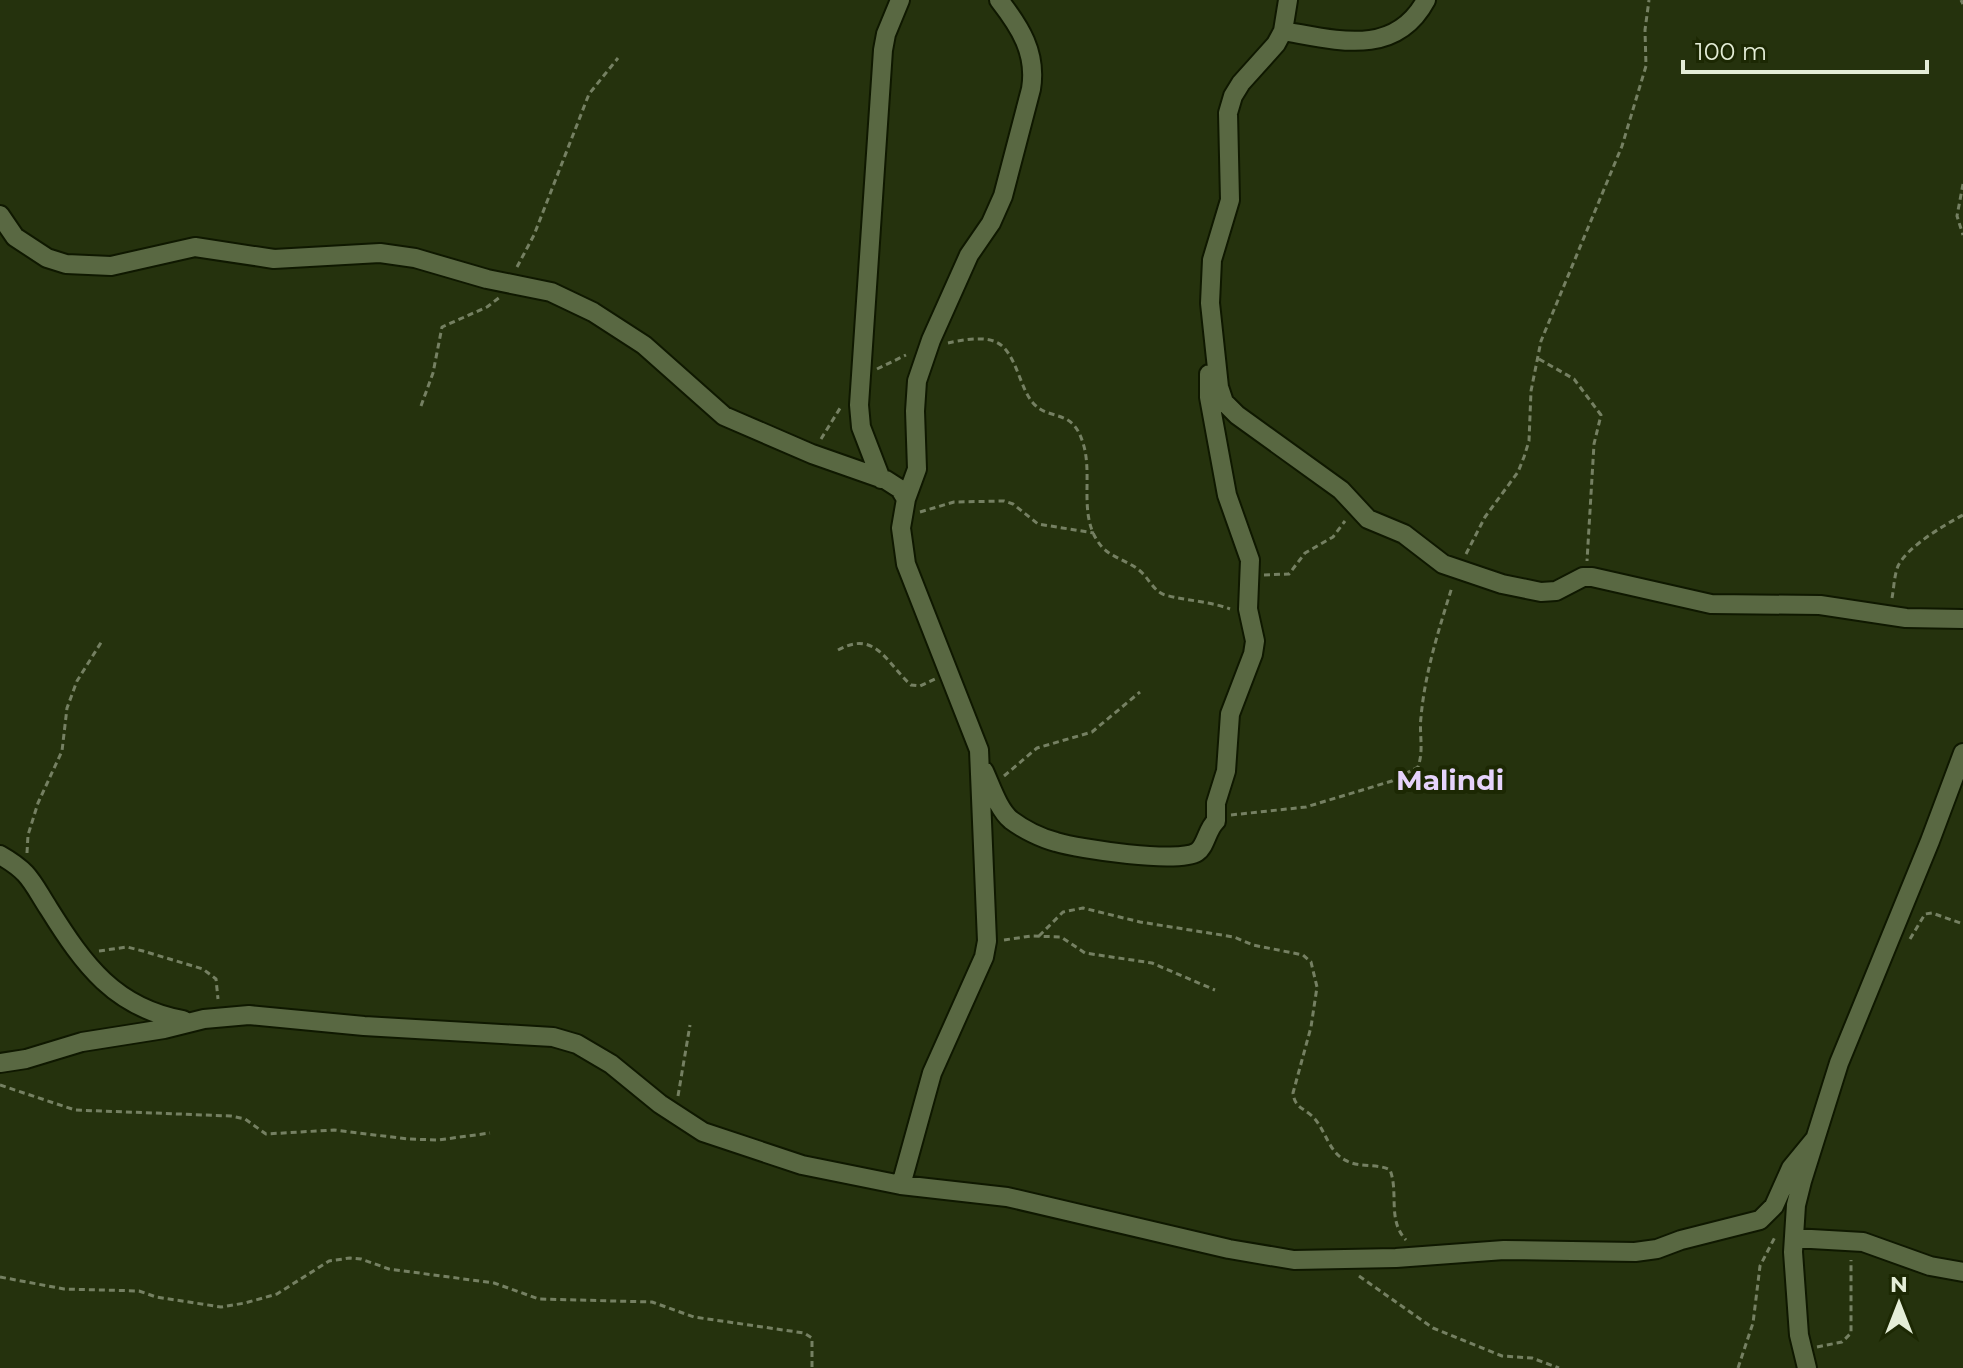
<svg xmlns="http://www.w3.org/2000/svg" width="1963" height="1368" viewBox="0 0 1963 1368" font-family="Montserrat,sans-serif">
<rect width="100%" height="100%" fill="#25320d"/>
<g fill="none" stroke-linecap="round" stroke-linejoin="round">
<g stroke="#0f1800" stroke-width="22">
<path id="minor" d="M1288,0L1283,31L1276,44L1241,83L1233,96L1228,113L1230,200L1212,260L1210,303L1219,387L1224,402L1237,415L1341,490L1368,519L1404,534L1443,564L1502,584L1541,592L1556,591L1583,577H1592L1711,604L1820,605L1906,618L1963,619
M1283,31C1336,40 1395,58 1426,0
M0,215L15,237L47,258L66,264L111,266L195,247L274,259L380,253L415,258L487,279L551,292L593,312L644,345L724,416L812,454L886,480L900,489L906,499
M881,479L861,427L859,405L883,50L886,34L900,0
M984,771C991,786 998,809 1011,820C1023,829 1041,838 1056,842C1078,849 1179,864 1197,852C1206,846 1207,829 1216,821V803L1226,771L1230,714L1253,654L1255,641L1248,609L1250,560L1227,495L1209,397V374
M0,855C30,872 31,881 49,909C84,965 115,1008 183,1020
M0,1063L26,1059L82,1042L164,1029L204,1019L249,1015L364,1026L553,1037L577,1044L611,1064L660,1104L703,1132L802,1165L901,1185L1007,1197L1229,1249L1294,1260L1396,1258L1504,1250L1635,1252L1657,1249L1681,1240L1760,1220L1774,1206L1791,1168L1814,1140
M901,1185L932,1073L984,957L987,941L979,750L906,564L901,528L906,499L917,469L915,411L917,381L931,340L969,255L991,223L1003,196L1031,89C1037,53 1020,27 999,0
M1794,1238L1863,1242L1930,1266L1963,1272
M1807,1368L1799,1335L1793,1252L1796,1205L1802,1181L1839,1063L1930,841L1963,753"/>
</g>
<path stroke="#758062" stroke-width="3" stroke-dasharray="6 4" stroke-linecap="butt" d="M1961,0L1963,4
M1963,184L1957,216L1963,235
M517,267L534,235L589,94L618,58
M948,343C962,340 983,336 996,342C1016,351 1019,387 1033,403C1050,422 1072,407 1083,443C1094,477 1076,519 1103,548C1113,558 1128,561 1139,570C1149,578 1153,591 1165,595C1187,601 1209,601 1230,609
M1539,359L1574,379L1601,415L1594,444L1587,561
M877,369L906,355
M421,406L433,373L442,327L487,307L500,297
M821,439L842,405
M920,512L954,502L1004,501L1013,504L1038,524L1094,533
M1466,554L1485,517L1518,472L1524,457L1529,441L1531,391L1541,341L1622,146L1646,66L1645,30L1649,0
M1264,575L1289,574L1305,553L1333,537L1345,521
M1892,598C1894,588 1894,576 1898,566C1907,547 1944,525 1963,515
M838,650C876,629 887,664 911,685L920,686L935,679
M1004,776L1037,748L1092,732L1140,692
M1231,815L1306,807L1392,781L1418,767C1424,750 1419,734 1421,717C1425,672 1439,629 1452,587
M27,853L28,835L38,803L62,751L67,708L77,681L102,641
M1039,936L1063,912L1083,908L1140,922L1234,937L1253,945L1303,955L1311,962L1317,987L1311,1027L1293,1093C1295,1108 1302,1107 1312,1116C1326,1129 1328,1153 1347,1161C1360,1168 1377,1163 1390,1170C1399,1193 1387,1220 1406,1240
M1910,939L1925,914L1932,913L1963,924
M1004,940L1031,936L1061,937L1085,953L1152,963L1215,990
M99,951L127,947L143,951L203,969L216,979L218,999
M0,1085L75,1110L231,1116L245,1119L266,1134L334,1130L408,1139L438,1140L490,1133
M678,1096L690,1025
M1359,1276L1433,1328L1502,1356L1532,1358L1559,1368
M0,1277L64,1289L139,1291L156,1297L221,1307L245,1303L277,1294L329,1261L350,1258L361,1259L389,1269L494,1283L539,1299L652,1302L694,1317L804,1333L812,1338V1368
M1817,1347L1842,1342L1851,1333V1260
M1738,1368L1753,1323L1760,1266L1776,1235"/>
<use href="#minor" stroke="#596842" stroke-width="18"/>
</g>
<g text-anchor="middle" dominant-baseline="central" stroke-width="8" stroke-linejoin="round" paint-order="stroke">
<g font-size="28" font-weight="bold" fill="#e6d3fc" stroke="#1c2803">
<text x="1450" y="780">Malindi</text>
</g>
</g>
<g transform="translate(1899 1304)" stroke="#1c2803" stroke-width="6" paint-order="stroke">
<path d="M0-6L14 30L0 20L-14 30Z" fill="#e4edd7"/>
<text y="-12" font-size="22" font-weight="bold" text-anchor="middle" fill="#e4edd7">N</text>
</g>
<path d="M1683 60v12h244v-12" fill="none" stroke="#e4edd7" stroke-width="4"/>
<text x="1695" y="60" font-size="24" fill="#e4edd7" stroke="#1c2803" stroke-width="6" paint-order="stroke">100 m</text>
</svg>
